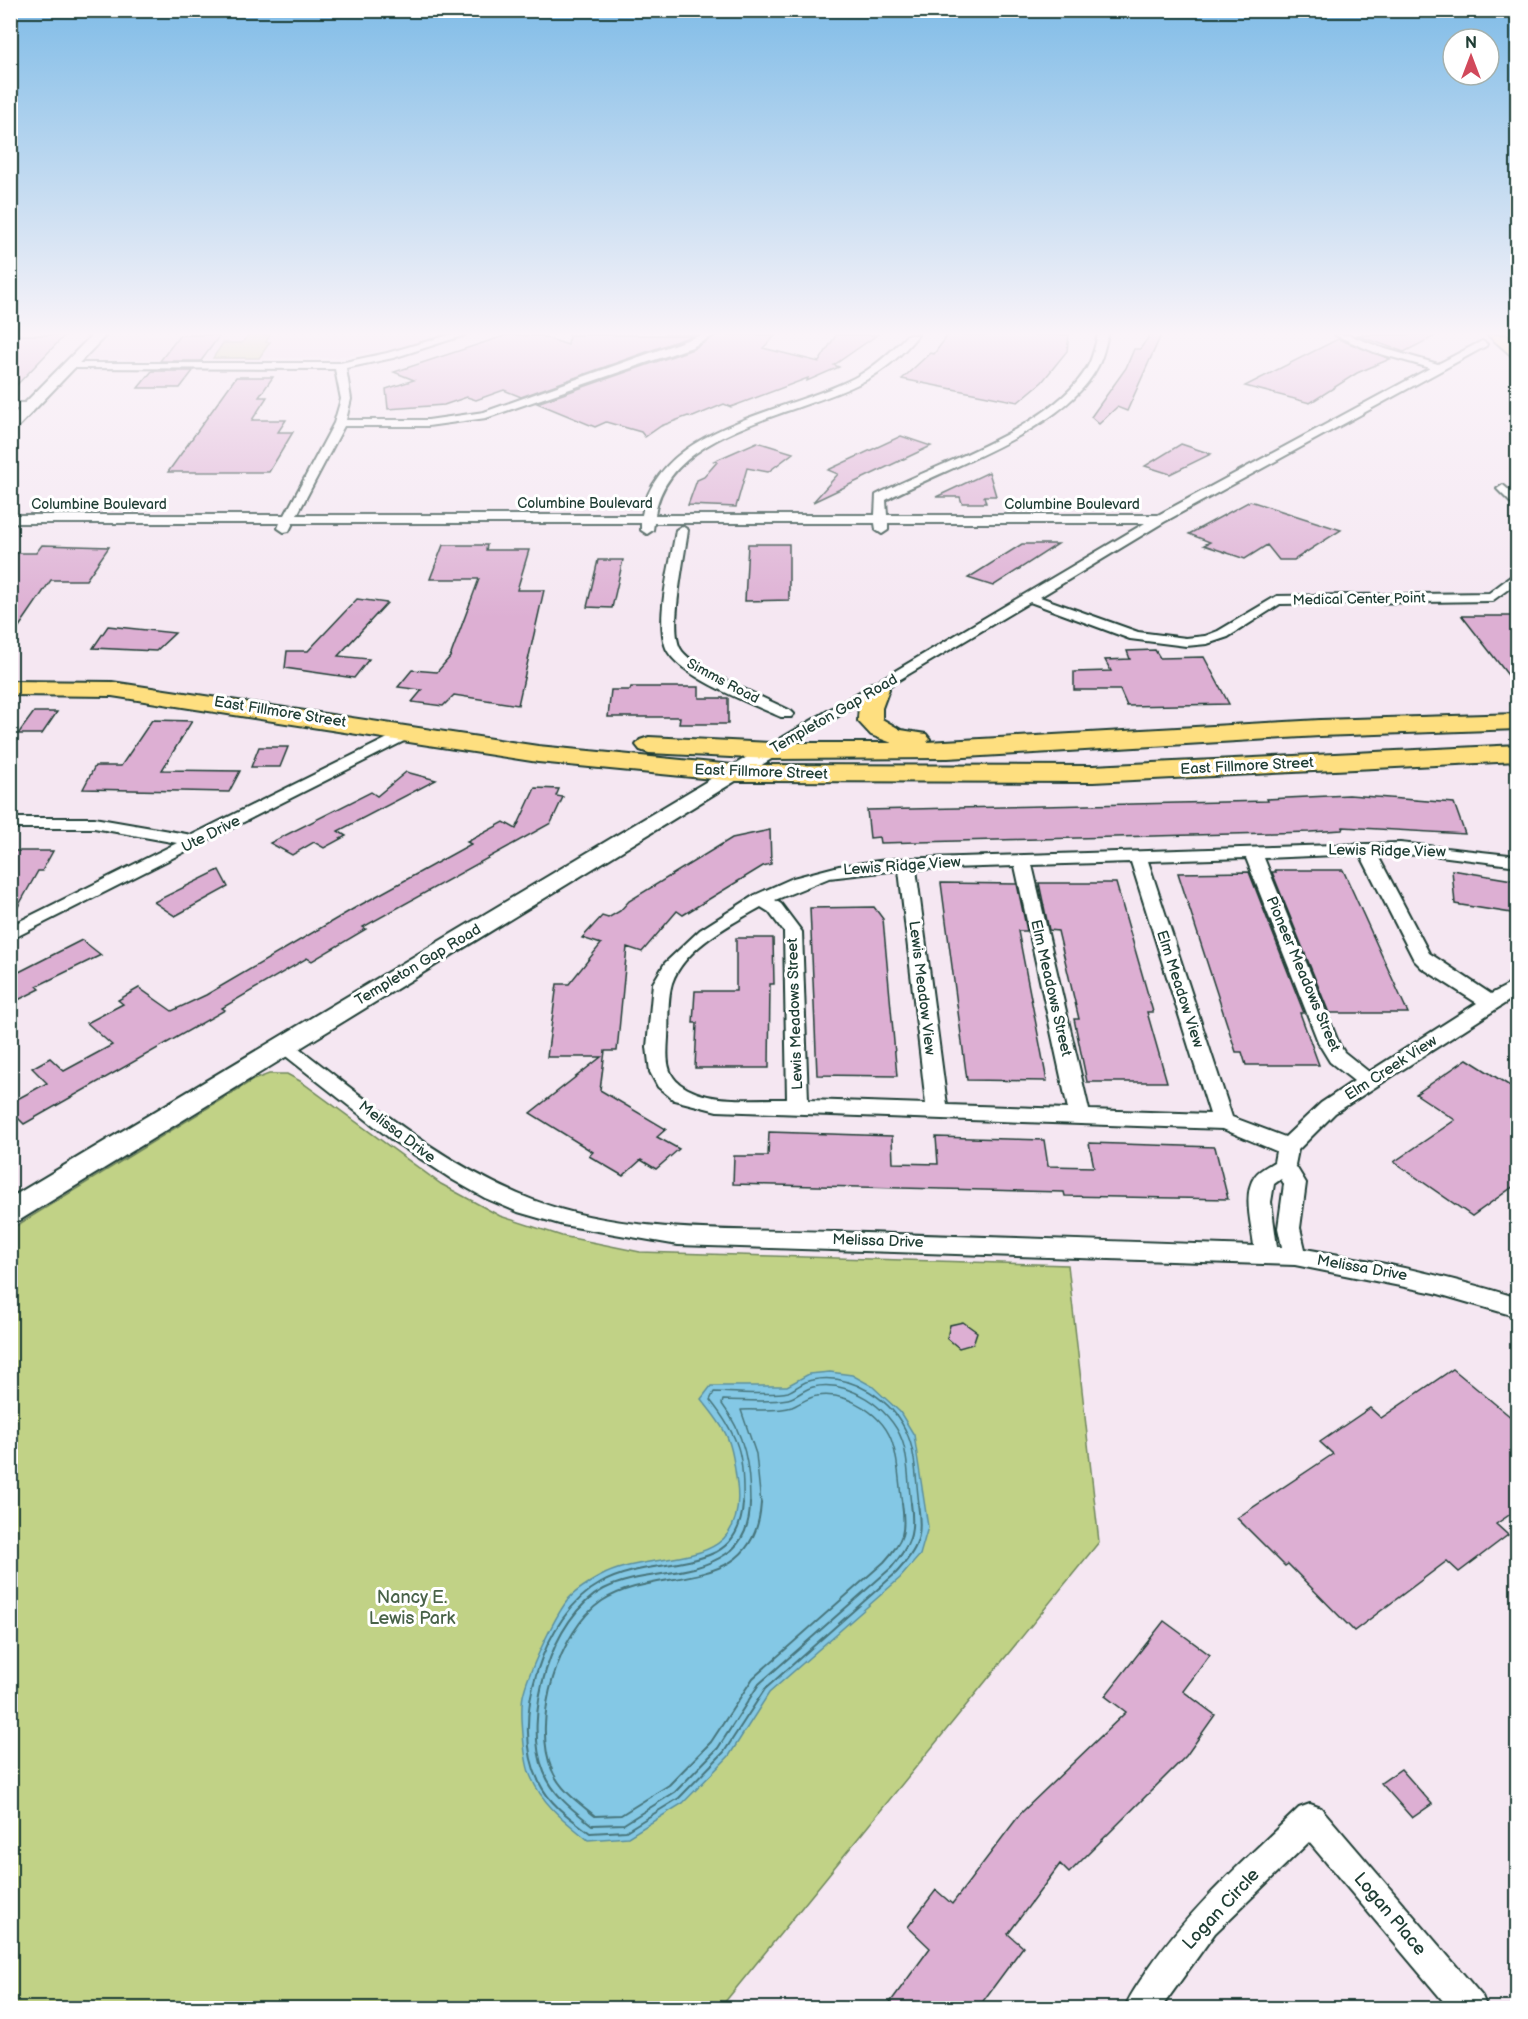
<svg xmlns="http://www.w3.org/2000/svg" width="1528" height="2019" viewBox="0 0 1528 2019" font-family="'Balsamiq Sans',sans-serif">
<rect width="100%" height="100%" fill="#f5e7f2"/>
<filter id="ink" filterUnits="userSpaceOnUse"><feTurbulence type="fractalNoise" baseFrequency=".0167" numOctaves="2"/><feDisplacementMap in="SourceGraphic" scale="12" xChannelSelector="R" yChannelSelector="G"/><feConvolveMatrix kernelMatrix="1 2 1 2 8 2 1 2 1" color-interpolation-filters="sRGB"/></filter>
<g filter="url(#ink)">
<path fill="#eed6e9" d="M109,335H440L393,349L330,358L90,360L89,357Z"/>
<path fill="#c1d286" stroke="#70885d" stroke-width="1.5" d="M248,335H270L266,342H270L259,358H213L223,343H242Z
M269,1074H287L300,1081L441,1184L500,1216L562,1236L640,1252L1068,1265L1099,1542L720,2008H11V1229L253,1080Z"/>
<path fill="#84c8e5" stroke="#5c909e" stroke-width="1.5" d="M830,1372L852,1375L872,1386L900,1412L914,1435L928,1527L920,1555L900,1578L769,1693L729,1756L683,1803L628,1837L588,1840C565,1821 543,1805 531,1777C524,1763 520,1712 523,1696C527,1675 554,1618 567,1601C573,1592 590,1582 599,1577C654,1546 748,1578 737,1484C731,1440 730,1434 701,1399L711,1386H787L809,1374Z"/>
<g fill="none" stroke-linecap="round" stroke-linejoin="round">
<path stroke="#47757b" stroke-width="1.5" d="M743,1504C744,1455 740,1438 710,1400L714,1392C732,1392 772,1396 788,1392C796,1389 803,1381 812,1380C851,1372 894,1400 908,1436C916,1455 916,1483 919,1504
M750,1504C750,1467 745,1434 722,1404L723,1400C743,1400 768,1403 788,1399C797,1397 804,1389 813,1387C847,1379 890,1407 902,1440C909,1459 908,1484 911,1504
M761,1504L756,1454L741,1410C756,1409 777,1412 792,1407C800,1404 808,1397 817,1396C847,1391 885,1415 893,1445C899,1463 899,1485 902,1504"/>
<path stroke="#47757b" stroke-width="2" d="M743,1503C742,1523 735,1542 716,1552C680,1569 637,1563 601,1583C543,1614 509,1722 539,1782C549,1804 571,1819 590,1833L626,1831L679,1798L724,1752L765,1689L896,1573C919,1548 923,1537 918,1503
M750,1503C750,1522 744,1543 726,1554C691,1578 642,1570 604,1589C551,1616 522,1718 544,1772C553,1795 573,1810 592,1825L624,1824L675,1792L718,1748L759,1684L891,1568C911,1544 915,1534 911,1503
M761,1503C755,1598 658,1564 602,1601C559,1630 531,1721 552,1770C560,1790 579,1803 595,1816L621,1815L669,1785L711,1742L753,1678L884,1562C904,1540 906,1532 902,1503"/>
</g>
<path fill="#ddafd3" stroke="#1f3d34" stroke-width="1.5" d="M10,335H65L10,392Z
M180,335H220L201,361H160Z
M507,335L541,336L568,345L569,335H694L521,397L504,390L476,400L467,397L444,405L388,409L386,389L414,380L394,372Z
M717,335H776L763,348L819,362L836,335H877L834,365L839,367L807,381L808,378L731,407L724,404L693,417L688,416L661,426L645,437L641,432L606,422L595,427L537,403L693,349Z
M948,335H1069L1067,351L1042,382L1018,402L902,379L930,353L934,354Z
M1150,335H1161L1127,411L1117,407L1099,424L1091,417L1126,368L1134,349H1140Z
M1356,335H1437L1404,352Z
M1338,339L1390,359L1357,373L1310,403L1245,386Z
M152,371H193L180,388H138Z
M236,377H273L259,397H267L252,420H286L278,432H293L269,472H168Z
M901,436L931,446L813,502L838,474L828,470Z
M757,442L793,453L768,472L747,468L736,507L688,505L697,480L704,477L717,462L714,461Z
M1181,444L1211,454L1170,474L1145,466Z
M989,472L996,496H984L986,503H962L960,497H936Z
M1250,501L1341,530L1294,560H1279L1267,545L1245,559L1204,545L1210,542L1189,534Z
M748,544H789V600L745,601Z
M1022,544H1058L993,586L968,578Z
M42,545L109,547L86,580H51L10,640V553H36Z
M443,545H487L486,550H529L517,590H544L518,705L454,695L443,706L412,702L422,690L398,687L412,670L437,672L450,657L479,579H430Z
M598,560H623L612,608L587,607Z
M357,599L387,603L338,656L369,659L354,678L285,668L287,651H308Z
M1462,616H1518V688Z
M108,626L175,633L156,651L93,648Z
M1155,650L1160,658L1204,657L1229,704L1127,706L1120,690H1074V672L1111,671L1105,660L1130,659L1127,651Z
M631,687H699V698H728V724H679L680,717H608L611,690H630Z
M34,712H57L42,734H18Z
M152,720L192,721L162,770L240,771L229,792L83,789L95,766H121Z
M259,747H288L280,767H251Z
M406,772L436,780L338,831L346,836L324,848L314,842L292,855L270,843L371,792L377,796Z
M535,788L559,789L556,796L563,797L551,823L363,927L366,929L312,961L307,958L222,1008L225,1010L24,1124L10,1110V1103L47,1083L32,1068L50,1058L64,1071L112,1045L87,1023L123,1004L118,1000L139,988L172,1011L206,995L353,909L471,844L467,842L504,822L516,829Z
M1349,795L1454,803L1465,834L1343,827L1342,830L1310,832L880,843L879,837L870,838L867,810L1268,801L1267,799Z
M770,830L771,864L763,866L683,915L677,911L642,952L627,947L617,1051H605L600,1090L666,1129L657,1137L679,1149L656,1169L641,1160L623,1176L589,1156L593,1152L530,1113L601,1057H547L557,984H569L601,944L582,938L602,916L608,918L620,911L629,901L732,838Z
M10,851H53L42,871H38L10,921Z
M219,870L228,887L175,916L154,902Z
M1275,870H1343L1408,1013H1329L1272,872H1276Z
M1452,870L1518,881V914L1455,904Z
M1249,872L1304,1013H1300L1319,1065H1246L1242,1052H1236L1178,873Z
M941,883L1017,884L1027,931H1018L1047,1081L967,1080Z
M1039,883H1116L1153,1012H1147L1167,1082H1087L1074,1019H1079L1058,931L1049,930Z
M874,907L883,919L897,1076L817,1075L810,908Z
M736,938H773L774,984H770L769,1068H695L697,1023H693L695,991H736Z
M82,940L101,955L37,986L40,989L10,1004V964L19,972Z
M1467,1059L1518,1091V1183L1472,1216L1394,1162L1455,1120L1416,1094Z
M769,1132L892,1136L893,1163L938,1164L936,1137L1044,1140L1048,1166L1094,1167L1089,1143L1215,1147L1228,1199L1065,1196L1064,1192L733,1184L734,1156H768Z
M963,1322L977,1332L973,1344L959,1348L947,1338L950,1325Z
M1453,1369L1518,1423V1509L1496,1524L1508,1535L1459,1572L1447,1561L1354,1631L1288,1564L1285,1566L1237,1518L1333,1454L1320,1442L1370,1408L1381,1418Z
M1164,1621L1210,1655L1183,1691L1215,1715L1186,1756L1069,1873L1060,1864L1008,1934L1023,1947L978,2008H886L930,1948L908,1927L936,1890L952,1904L1021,1813L1126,1712L1105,1696Z
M1401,1769L1432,1804L1412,1818L1381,1783Z"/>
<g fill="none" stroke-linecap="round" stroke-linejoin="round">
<g stroke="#1f3d34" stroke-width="4">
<path id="minor" d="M449,335H465L393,358L346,368L351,399L346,420H428L484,412L701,335H715L692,347L486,418L428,426H344L297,515H642C658,425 787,413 854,378C875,367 891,352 907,335H918C902,355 884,371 862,382C798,416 668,429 655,515H875L876,495C936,464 1055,427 1088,366C1093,357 1095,345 1098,335H1108C1105,345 1103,357 1098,366C1065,431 948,466 886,500L887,515H1158L1430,368L1374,352L1335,335H1349L1382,348L1438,364L1482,341L1487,344L1486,346L1164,522L1040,597L1138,632L1186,638L1205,636L1218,631L1277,596L1489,593L1518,571V582L1492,601L1280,604L1228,637L1207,644L1186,646L1130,639L1030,602L771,756L763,751L765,748L1145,523H888V530L882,534L876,530L875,523H654L653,530L647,534L641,530V523H293L289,531L284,532L278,528L280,523H10V515H285L334,423L341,399L335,369L71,368L67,367V363H340L387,353Z
M10,403H30L36,406L30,409H10Z
M1503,485L1518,498V510L1497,489Z
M682,526L688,530C685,555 669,627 680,648C691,669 768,699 791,711L794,714L791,717H781C753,704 673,675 665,645C656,614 671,562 676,530Z
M410,727L416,729L418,732L416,735L10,940V926L177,843L94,828H10V818H94L192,835Z
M1400,843L1518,856V866L1432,855L1377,854L1429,953L1491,994L1518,980V995L1335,1113L1298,1150L1295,1165L1306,1183L1300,1228L1305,1249C1377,1261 1448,1276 1518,1298V1317L1435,1293L1295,1265L678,1245L563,1225L518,1212L485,1198L453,1180L392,1140L273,1046L276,1041H290C367,1100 442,1165 533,1200C625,1235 739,1229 836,1232C975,1237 1115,1241 1254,1246C1252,1226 1242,1194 1255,1176C1259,1170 1268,1166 1274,1162L1276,1151L1223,1129L717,1111L674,1100L658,1087L650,1072L647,1047L653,983L665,963L700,930L755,895L793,878L839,866L895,859ZM1360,854L1414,960L1422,968L1477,1003L1369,1072L1344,1052L1339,1044L1264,858ZM1246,858L1319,1044L1330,1062L1354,1081L1321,1103L1285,1137L1232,1117L1148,861ZM1131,862L1210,1114L1089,1110L1032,865ZM1015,866L1068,1109L947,1105L916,869ZM899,870L926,1104L808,1100L802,932L781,904L775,900L829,878ZM761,907L769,912L784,932L787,1099C755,1098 708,1105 680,1084C665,1073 667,1055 668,1038C669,1021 667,1000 672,983C684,948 731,924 761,907ZM1281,1179L1284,1184L1278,1228L1282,1247H1277L1271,1202L1274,1184Z
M1310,1804L1321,1808L1482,1996L1487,2008H1449L1309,1842L1215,1933L1161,2008H1125C1130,1994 1140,1982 1148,1969C1190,1908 1246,1859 1299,1808Z"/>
</g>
<g stroke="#1f3d34" stroke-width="4">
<path id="tertiary" d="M92,335H106L15,430L10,431V418Z
M771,745L778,747L781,751L778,755L20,1220L10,1223V1198L764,747Z"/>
</g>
<g stroke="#1f3d34" stroke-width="4">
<path id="primary" d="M1488,335H1506L1518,344V357L1512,356Z
M10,681L112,682L538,746L733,765L1093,766L1518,745V761L1093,782L733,781L538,762L112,696L10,695Z
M877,682L886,684L889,689L882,708V719L901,730L926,734L930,739L927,742L1320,720L1518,714V729L1320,736L948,758L771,759L649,753L640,750L636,745L640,740L649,737L771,743H892L871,735L858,721C858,708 861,695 868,684Z"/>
</g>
<use href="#minor" fill="#fff" fill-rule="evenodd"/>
<use href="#tertiary" fill="#fff" fill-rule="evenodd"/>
<use href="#primary" fill="#fedf80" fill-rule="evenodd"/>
</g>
</g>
<linearGradient id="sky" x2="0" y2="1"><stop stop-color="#80bce7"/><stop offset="0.54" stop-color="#faf4f9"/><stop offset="1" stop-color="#faf4f9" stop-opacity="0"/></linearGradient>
<rect width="1528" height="618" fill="url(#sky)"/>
<g text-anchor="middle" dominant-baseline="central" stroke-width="6" stroke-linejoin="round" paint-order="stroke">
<g font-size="14" fill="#1f3d34" stroke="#fff">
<text x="585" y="503">Columbine Boulevard</text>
<text x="99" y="504">Columbine Boulevard</text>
<text x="1072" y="504">Columbine Boulevard</text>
<text transform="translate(1359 599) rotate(-1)">Medical Center Point</text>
<text transform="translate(723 681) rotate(28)">Simms Road</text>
</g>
<g font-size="15" fill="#1f3d34" stroke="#fff">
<text transform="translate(280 712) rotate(9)">East Fillmore Street</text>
<text transform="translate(834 714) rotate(-30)">Templeton Gap Road</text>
<text transform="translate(1247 766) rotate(-3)">East Fillmore Street</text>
<text transform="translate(761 772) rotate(2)">East Fillmore Street</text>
<text transform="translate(211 834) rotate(-27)">Ute Drive</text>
<text transform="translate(1387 851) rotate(1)">Lewis Ridge View</text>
<text transform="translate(902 866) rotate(-4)">Lewis Ridge View</text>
<text transform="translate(418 965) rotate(-31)">Templeton Gap Road</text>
<text transform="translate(1303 974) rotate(67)">Pioneer Meadows Street</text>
<text transform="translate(922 988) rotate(83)">Lewis Meadow View</text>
<text transform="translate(1051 988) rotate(77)">Elm Meadows Street</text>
<text transform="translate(1180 989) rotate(72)">Elm Meadow View</text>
<text transform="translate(795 1014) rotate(-92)">Lewis Meadows Street</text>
<text transform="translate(1391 1068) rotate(-33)">Elm Creek View</text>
<text transform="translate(397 1132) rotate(37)">Melissa Drive</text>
<text transform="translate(878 1241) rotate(2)">Melissa Drive</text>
<text transform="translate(1362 1268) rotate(10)">Melissa Drive</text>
</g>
<g font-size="18" fill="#486248" stroke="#fff">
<text x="412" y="1597">Nancy E.<tspan x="412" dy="21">Lewis Park</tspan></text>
</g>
<g font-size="18" fill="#1f3d34" stroke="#fff">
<text transform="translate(1221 1909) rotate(-47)">Logan Circle</text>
<text transform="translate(1390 1914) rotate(50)">Logan Place</text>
</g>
</g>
<rect width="1528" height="2019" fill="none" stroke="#fff" stroke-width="36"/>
<rect x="18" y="18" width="1492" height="1983" fill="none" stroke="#1f3d34" stroke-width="2" filter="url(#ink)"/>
<g transform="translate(1471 57)"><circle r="28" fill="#ffffff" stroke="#a5b1ae" stroke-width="1.5"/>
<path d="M0-4.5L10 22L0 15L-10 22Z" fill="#d1495b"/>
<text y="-9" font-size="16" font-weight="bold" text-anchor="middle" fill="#1f3d34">N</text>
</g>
</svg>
